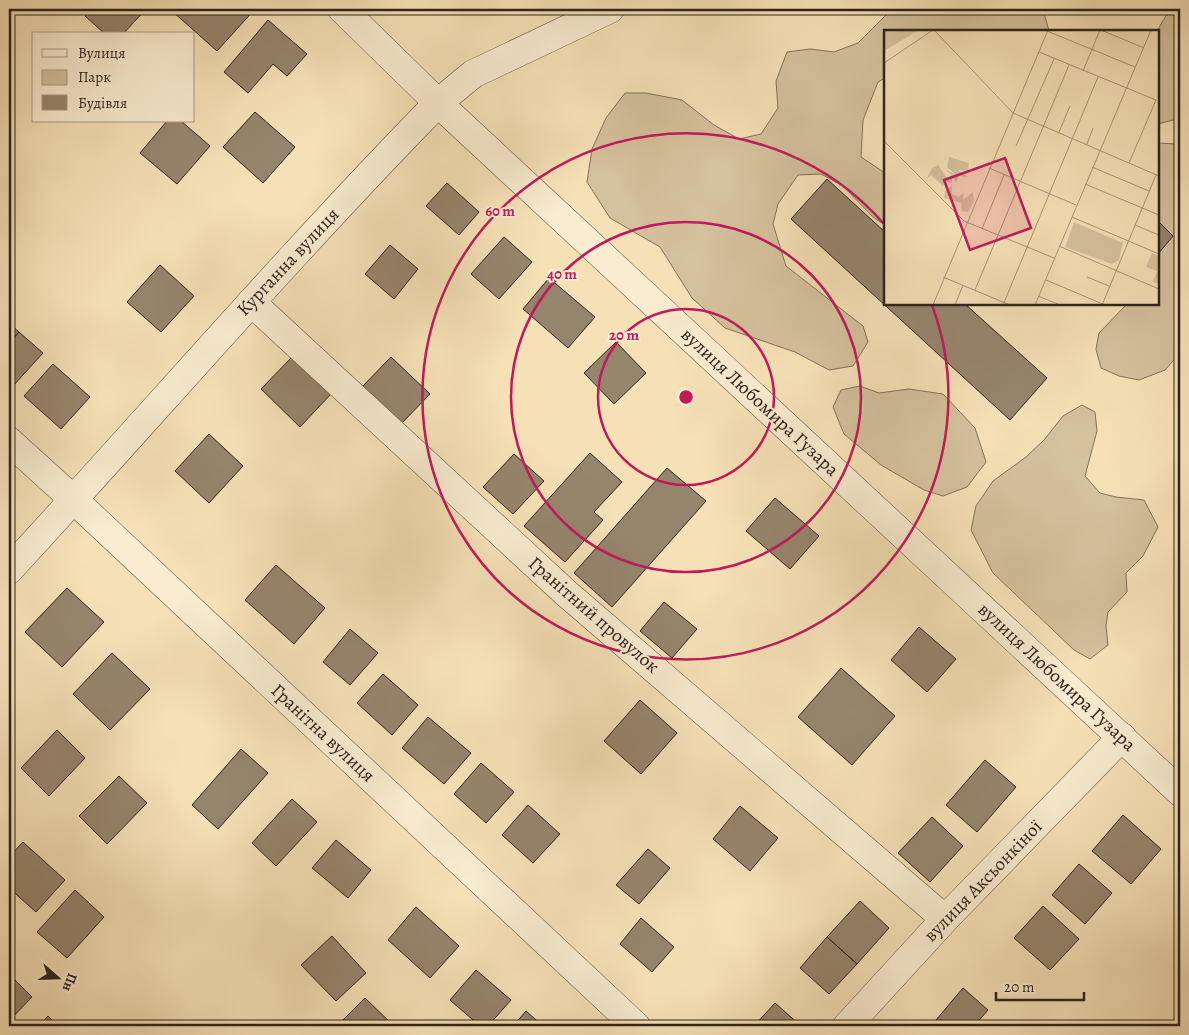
<svg xmlns="http://www.w3.org/2000/svg" width="1189" height="1035" viewBox="0 0 1189 1035" font-family="Alegreya,serif">
<rect width="100%" height="100%" fill="#f6e1b7"/>
<filter id="stains"><feTurbulence type="fractalNoise" baseFrequency=".004" numOctaves="4"/><feColorMatrix values="0 0 0 0 .2 0 0 0 0 .09 0 0 0 0 .02 0 0 0 .5 -.17"/></filter>
<radialGradient id="worn" r=".72"><stop offset=".6" stop-color="#630" stop-opacity="0"/><stop offset="1" stop-color="#630" stop-opacity=".3"/></radialGradient>
<path fill="#d4c19d" stroke="#81725d" d="M884,9H1043L1049,31H885V78L878,82L863,120L861,157L885,173V222H880L872,216L843,186L821,174L798,175L778,204L773,224L786,266L863,326L868,342L853,366L829,370L795,352L725,328L692,298L660,247L610,218L587,182L592,149L606,118L625,93H646L682,100L714,125L739,139L761,134L778,108L776,81L787,52L810,49L834,52L858,43L886,15Z
M1170,9H1180V123L1173,120L1158,124L1157,31Z
M1180,141V353L1165,370L1139,380L1119,376L1101,368L1096,349L1099,333L1127,304H1158V255L1165,240L1158,225V143L1177,144Z
M860,386L879,393L909,389L943,394L975,428L986,462L967,487L943,496L924,490L881,465L844,434L833,407L841,390Z
M1082,405L1095,412L1097,431L1085,476L1100,493L1116,497L1144,500L1158,527L1143,556L1126,573L1127,592L1108,612L1106,626L1108,645L1090,659L1074,650L993,573L971,530L976,506L993,481L1026,457L1044,440L1063,416Z"/>
<path fill="#96856d" stroke="#2e221d" d="M91,9H146L123,34H105L85,16Z
M174,9H255L217,51L172,11Z
M268,20L307,54L287,76L273,64L248,93L224,72Z
M255,112L295,147L263,183L223,147Z
M167,121H181L210,146L177,184L140,153Z
M827,179L885,232V304H965L1047,378L1010,420L791,219Z
M447,183L479,212L459,235L426,206Z
M1158,221L1173,236L1158,254Z
M504,237L532,262L499,299L471,274Z
M390,245L418,269L394,299L365,274Z
M160,265L194,296L161,332L127,302Z
M549,278L595,317L568,348L523,309Z
M9,323L19,332L9,343Z
M19,332L43,353L13,386L9,383V343Z
M616,342L646,373L614,404L584,373Z
M292,357L331,394L300,427L261,389Z
M391,357L430,394L399,426L360,389Z
M53,364L90,397L61,429L24,396Z
M209,434L243,466L209,503L175,471Z
M590,453L622,482L594,512L603,520L565,562L524,526Z
M514,454L544,481L513,514L483,487Z
M667,468L706,501L612,607L574,573Z
M775,498L819,536L790,569L746,531Z
M276,565L325,608L294,644L245,600Z
M67,588L104,622L62,667L25,632Z
M664,602L697,629L672,658L640,631Z
M919,627L956,659L927,692L891,660Z
M350,629L378,653L350,685L323,662Z
M112,653L150,689L110,730L73,694Z
M841,668L895,716L852,765L798,717Z
M383,674L418,705L392,735L357,703Z
M640,700L677,733L641,774L604,741Z
M428,717L471,753L444,784L402,748Z
M57,730L85,758L49,796L21,768Z
M241,749L268,773L218,829L192,805Z
M985,760L1016,787L977,832L946,805Z
M481,763L514,792L486,823L454,794Z
M119,776L147,803L107,844L79,816Z
M292,799L317,822L276,866L252,843Z
M528,805L560,834L533,863L502,835Z
M740,806L778,838L750,871L713,839Z
M1123,815L1161,849L1131,884L1092,851Z
M932,817L963,846L930,882L898,853Z
M336,840L371,870L348,898L312,868Z
M23,842L65,880L36,912L9,888V857Z
M648,849L670,868L639,904L616,885Z
M1079,864L1112,893L1085,924L1052,895Z
M75,890L104,917L67,958L37,932Z
M860,901L889,928L857,964L827,937Z
M1043,906L1079,939L1050,970L1014,938Z
M416,907L459,946L430,978L388,940Z
M641,918L674,947L652,972L620,944Z
M332,936L366,973L336,1001L301,965Z
M827,937L857,964L829,994L800,968Z
M476,970L511,1000L488,1026H480L450,1000Z
M9,974L32,997L9,1021Z
M963,988L988,1010L974,1026H931Z
M365,998L394,1026H337Z
M775,1003L800,1025L799,1026H754Z
M526,1011L543,1026H513Z
M48,1016L58,1026H39Z"/>
<g fill="none" stroke-linecap="round" stroke-linejoin="round">
<g stroke="#605244" stroke-width="29">
<path id="minor" d="M251,302L566,593L945,919
M9,441L74,500L636,1026
M9,570C152,415 290,254 438,103
M847,1026L945,919L1122,737"/>
</g>
<g stroke="#605244" stroke-width="29">
<path id="tertiary" d="M342,9L438,103L1180,792
M438,103L473,74L610,9"/>
</g>
<use href="#minor" stroke="#f9ecd0" stroke-width="28"/>
<use href="#tertiary" stroke="#f9ecd0" stroke-width="28"/>
</g>
<g fill="none" stroke="#c2185b" stroke-width="2.5">
<circle cx="686" cy="397" r="88"/>
<circle cx="686" cy="397" r="175"/>
<path d="M932 305A263 263 0 1 1 884 224"/>
</g>
<g text-anchor="middle" dominant-baseline="central" stroke-width="4" stroke-linejoin="round" paint-order="stroke">
<g font-size="19" fill="#2e221d" stroke="#f9ecd0">
<text transform="translate(288 262) rotate(-47)">Курганна вулиця</text>
<text transform="translate(760 402) rotate(43)">вулиця Любомира Гузара</text>
<text transform="translate(594 615) rotate(41)">Гранітний провулок</text>
<text transform="translate(1057 677) rotate(43)">вулиця Любомира Гузара</text>
<text transform="translate(323 733) rotate(43)">Гранітна вулиця</text>
<text transform="translate(983 881) rotate(-46)">вулиця Аксьонкіної</text>
</g>
</g>
<g transform="translate(884 30)">
<rect width="275" height="275" fill="#f6e1b7"/>
<path d="M0,0H35L0,21ZM65,127L85,133L84,141L74,140L84,147L75,146L72,152L68,147V153L60,151L59,156L47,145L42,150L48,138L54,135L63,148L68,145L61,139L72,145L63,137ZM68,156V164L74,167L80,163L79,170L89,162L90,171L84,182L78,181L77,173L60,168L61,161ZM190,192L239,213L235,230L228,234L181,217ZM268,223L275,226V253H272L269,252L273,241L262,237Z" fill="#d4c19d"/>
<path fill="none" stroke="#a69579" stroke-width="1" d="M50,0L129,83L275,146M217,0L260,18M163,1L251,37M155,22L272,70L245,133M0,33L49,0M199,41L216,0M175,102L186,76M0,111L80,191L170,228M203,114L209,98M132,116L170,29M208,137L265,161M105,138L192,175M201,154L275,185M188,187L275,224M251,195L275,205M98,199L120,145M175,216L275,259M59,247L126,275M203,247L225,256M162,250L221,275M91,260L185,35M154,266L176,275M49,275L164,0M71,275L79,255M119,275L214,47M151,275L267,0M218,275L272,145"/>
<path fill="#c2185b" fill-opacity="0.15" stroke="#c2185b" stroke-width="2.5" d="M121,128L147,198L86,220L60,150Z"/>
<rect width="275" height="275" fill="none" stroke="#2e221d" stroke-width="2.5"/>
</g>
<circle cx="686" cy="397" r="8" fill="#c2185b" stroke="#f9ecd0" stroke-width="2.5"/>
<g font-size="15" text-anchor="middle" font-weight="bold" fill="#c2185b" stroke="#f9ecd0" stroke-width="4" stroke-linejoin="round" paint-order="stroke">
<text x="500" y="216">60 m</text>
<text x="562" y="279">40 m</text>
<text x="624" y="340">20 m</text>
</g>
<rect width="1189" height="1035" fill="none" stroke="#f6e1b7" stroke-width="30"/>
<rect x="10" y="10" width="1169" height="1015" fill="none" stroke="#2e221d" stroke-width="2.5"/>
<rect x="15" y="15" width="1159" height="1005" fill="none" stroke="#2e221d"/>
<rect x="32" y="32" width="162" height="90" fill="#f9ecd0" stroke="#a89b88"/>
<rect x="42" y="49" width="25" height="8" fill="#f9ecd0" stroke="#a89b88"/>
<text x="78" y="58" font-size="15" fill="#2e221d">Вулиця</text>
<rect x="42" y="70" width="25" height="15" fill="#d4c19d" stroke="#a89b88"/>
<text x="78" y="82" font-size="15" fill="#2e221d">Парк</text>
<rect x="42" y="95" width="25" height="15" fill="#96856d" stroke="#a89b88"/>
<text x="78" y="108" font-size="15" fill="#2e221d">Будівля</text>
<g transform="translate(58 978) rotate(110)" stroke="#f9ecd0" stroke-width="4" paint-order="stroke">
<path d="M0-4L9 19L0 12L-9 19Z" fill="#2e221d"/>
<text y="-8" font-size="14" font-weight="bold" text-anchor="middle" fill="#2e221d">Пн</text>
</g>
<path d="M996 992v8h88v-8" fill="none" stroke="#2e221d" stroke-width="2.5"/>
<text x="1004" y="992" font-size="15" fill="#2e221d" stroke="#f9ecd0" stroke-width="4" paint-order="stroke">20 m</text>
<rect width="100%" height="100%" filter="url(#stains)"/>
<rect width="100%" height="100%" fill="url(#worn)"/>
</svg>
